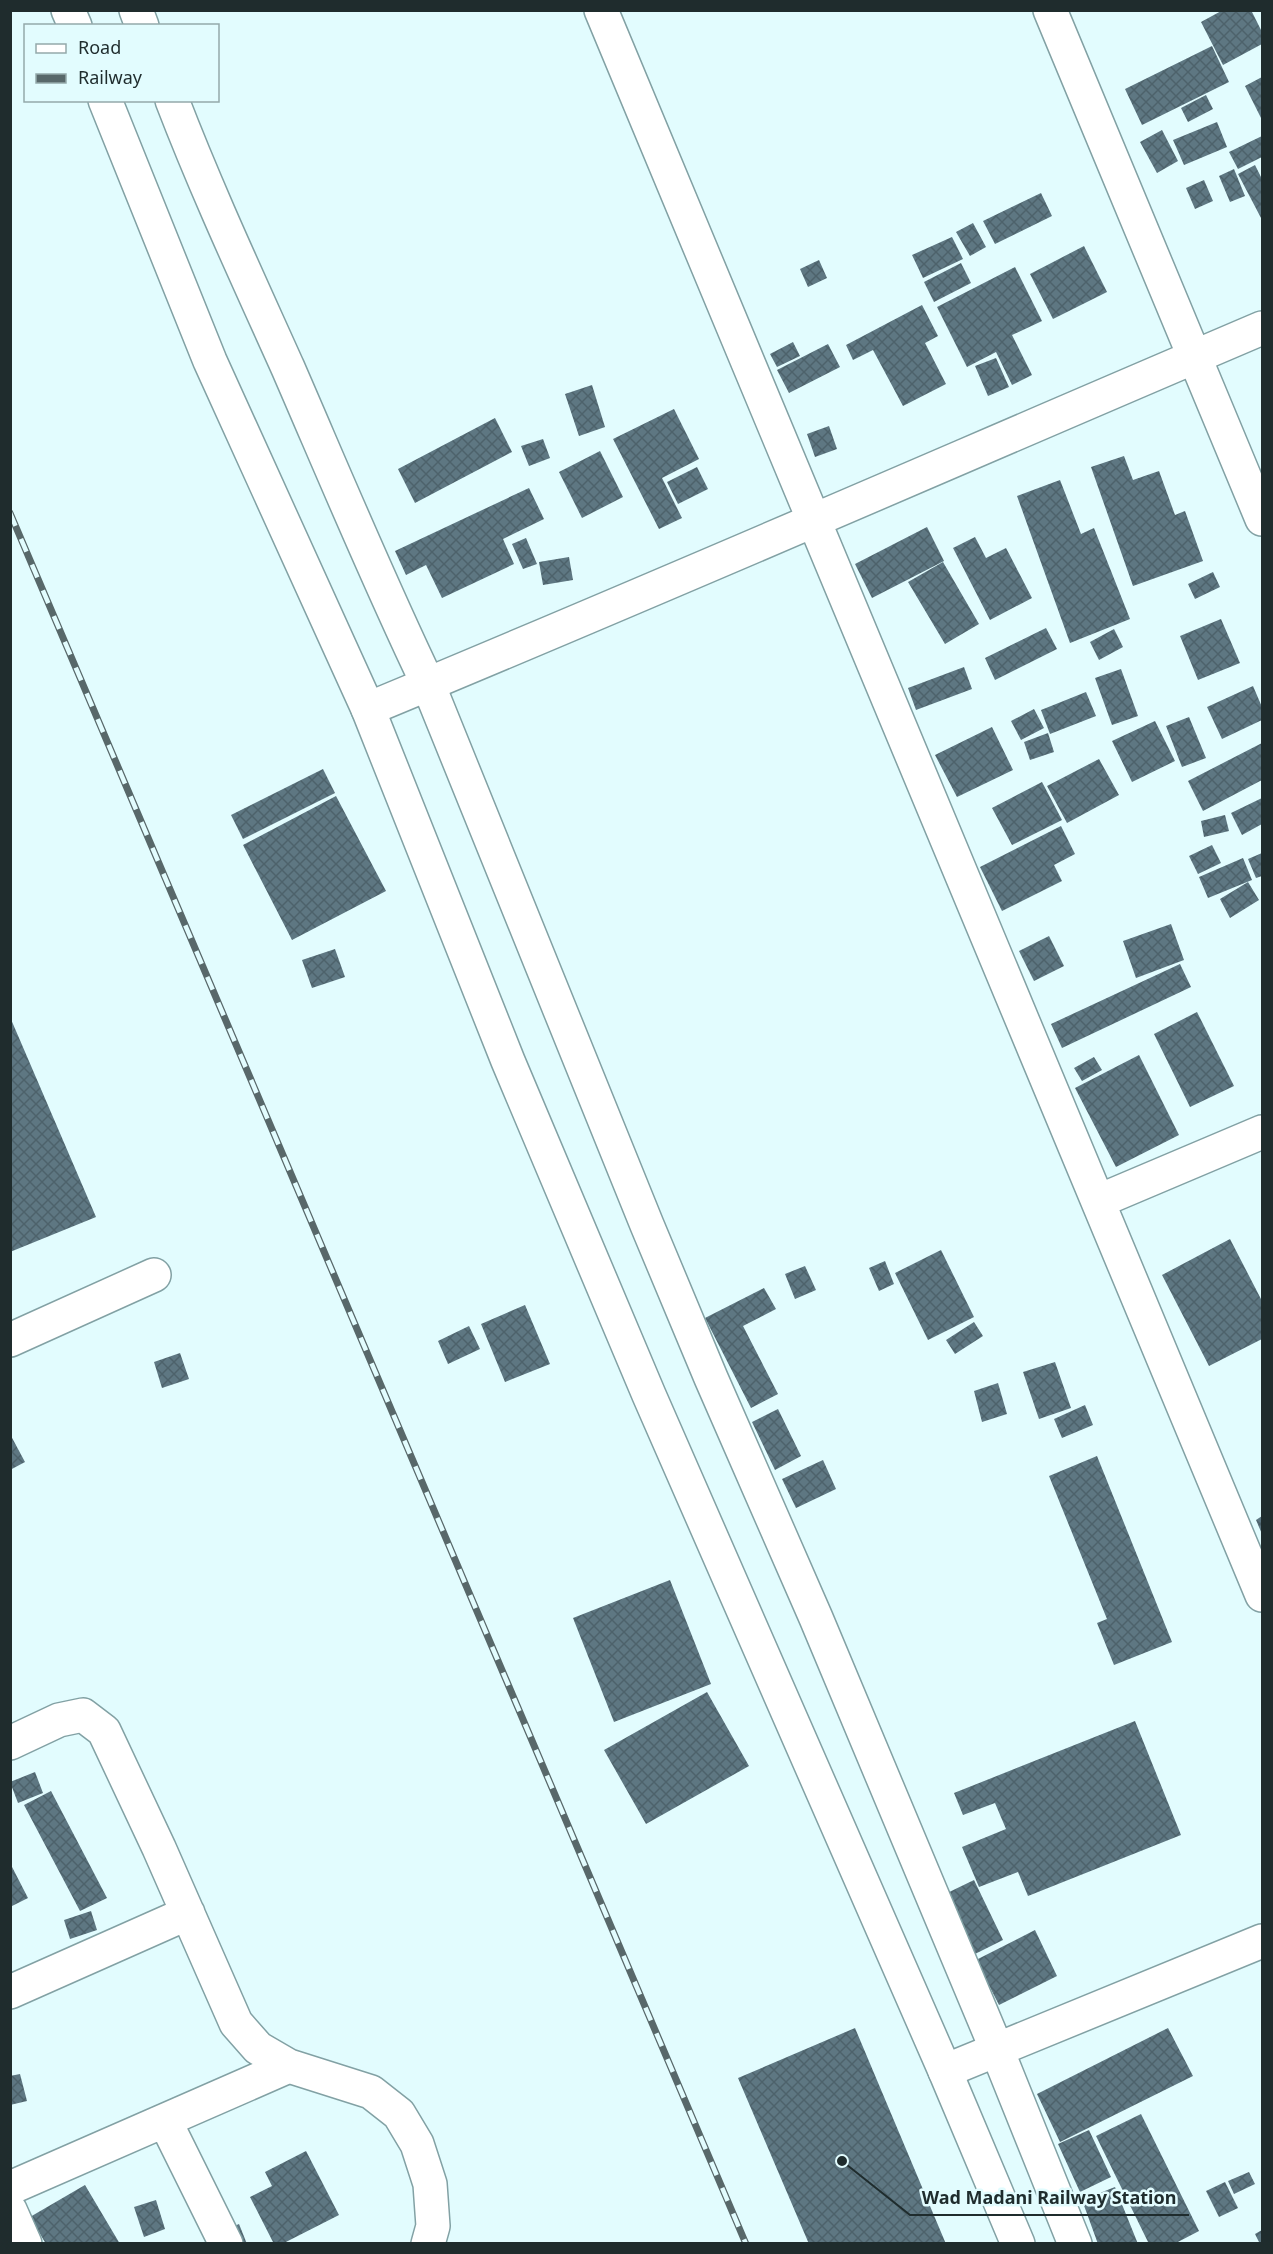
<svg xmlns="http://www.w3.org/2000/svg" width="1273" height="2254" viewBox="0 0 1273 2254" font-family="'Noto Sans',sans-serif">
<defs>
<pattern id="building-cross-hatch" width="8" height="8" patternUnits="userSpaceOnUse" patternTransform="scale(1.5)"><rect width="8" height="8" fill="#5e7782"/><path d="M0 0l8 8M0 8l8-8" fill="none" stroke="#4d626b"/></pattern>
</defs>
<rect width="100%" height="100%" fill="#e2fcfe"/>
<path fill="url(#building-cross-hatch)" d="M1223,10H1251L1262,32V44L1223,65L1201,22Z
M1212,46L1229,82L1142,125L1125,89Z
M1262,77V120L1245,86Z
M1206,95L1213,109L1188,122L1181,108Z
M1217,122L1227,147L1184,165L1173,140Z
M1162,130L1178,161L1157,173L1140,142Z
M1262,136V157L1238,169L1229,152Z
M1255,165L1262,179L1261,218L1238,174Z
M1234,169L1245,196L1230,202L1219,176Z
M1204,180L1213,201L1195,209L1186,188Z
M1041,193L1052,216L995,244L983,221Z
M973,223L986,247L970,256L956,232Z
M952,237L963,259L923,278L912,255Z
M1084,246L1107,292L1053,319L1030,274Z
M819,260L827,278L808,287L800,269Z
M961,263L971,283L934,302L924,282Z
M1015,267L1042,321L1012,335L1032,375L1012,385L996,352L967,367L937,307Z
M922,305L938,336L925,343L946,384L903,406L873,350L853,360L846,345Z
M793,342L800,356L777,367L770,354Z
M828,344L840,367L789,393L777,370Z
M996,358L1009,387L988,396L975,366Z
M592,385L605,427L579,436L565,394Z
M674,409L699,459L662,478L682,518L659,529L613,439Z
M495,418L512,452L415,503L398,469Z
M829,426L837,449L815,457L807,434Z
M543,439L550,458L529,466L521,446Z
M600,451L623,497L582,518L559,472Z
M1124,456L1133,480L1159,471L1175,515L1185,511L1203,561L1133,586L1091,467Z
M697,467L708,489L678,504L667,482Z
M1060,480L1081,534L1094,528L1130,619L1070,643L1017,496Z
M529,488L544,519L503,539L514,564L442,598L426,565L406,575L395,551Z
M927,527L944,561L872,598L855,564Z
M975,537L986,558L1006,548L1032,598L990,620L953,548Z
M526,538L537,564L523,569L512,544Z
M569,557L573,580L543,585L539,562Z
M943,562L979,624L945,644L908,582Z
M1213,572L1220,587L1195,599L1188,584Z
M1221,619L1240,663L1198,680L1180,636Z
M1046,628L1057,649L995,680L985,658Z
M1114,629L1123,647L1099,660L1090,642Z
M964,667L972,689L916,710L908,688Z
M1121,669L1138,716L1112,725L1095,678Z
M1253,686L1262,707V720L1222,739L1207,707Z
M1086,692L1096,716L1050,734L1041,710Z
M1034,709L1044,728L1021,740L1011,721Z
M1189,717L1206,758L1182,767L1166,726Z
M1155,721L1175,761L1132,782L1112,741Z
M992,727L1013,770L957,797L935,755Z
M1048,733L1054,752L1030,760L1024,742Z
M1262,743V780L1203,811L1188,781Z
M1099,759L1119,795L1067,823L1047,786Z
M323,769L335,793L243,839L231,815Z
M1042,782L1062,820L1012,845L992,808Z
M336,796L386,891L292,940L243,845Z
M1262,798V824L1242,835L1231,813Z
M1225,815L1229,831L1204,837L1201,821Z
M1061,826L1075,854L1054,865L1062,881L1002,911L980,867Z
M1212,845L1221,863L1198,874L1189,856Z
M1262,853V876L1256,878L1248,859Z
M1243,858L1252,880L1208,898L1199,877Z
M1248,882L1259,900L1230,918L1220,899Z
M1171,924L1184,960L1136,978L1123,941Z
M1049,936L1064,966L1034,981L1019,951Z
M335,949L345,977L312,988L302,960Z
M1180,964L1191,987L1062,1048L1051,1024Z
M1197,1012L1234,1086L1190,1107L1154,1034Z
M10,1017L96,1217L10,1252Z
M1139,1055L1179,1135L1116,1167L1075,1088Z
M1094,1057L1102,1070L1082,1081L1074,1068Z
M1230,1239L1262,1301V1339L1209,1366L1162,1275Z
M941,1250L974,1317L928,1340L895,1273Z
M885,1261L894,1284L879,1291L869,1268Z
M805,1266L816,1290L795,1299L785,1274Z
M764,1288L776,1309L743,1326L778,1394L751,1408L705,1318Z
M525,1305L550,1364L505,1382L481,1324Z
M974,1322L983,1336L955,1354L946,1340Z
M469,1326L480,1349L448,1364L438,1341Z
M180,1353L189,1379L162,1388L154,1362Z
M1055,1362L1071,1408L1039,1419L1023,1372Z
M998,1383L1007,1414L982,1422L974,1391Z
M1085,1405L1093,1425L1062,1438L1054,1419Z
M778,1409L801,1456L775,1470L752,1422Z
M10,1434L25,1462L10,1470Z
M1097,1456L1172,1642L1114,1665L1097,1623L1107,1619L1049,1476Z
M823,1460L836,1489L796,1508L782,1479Z
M1262,1516V1534L1256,1520Z
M670,1580L711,1684L614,1722L573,1618Z
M707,1692L749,1766L646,1824L604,1750Z
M1135,1721L1181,1835L1028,1896L1018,1872L979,1887L962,1847L1006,1829L995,1803L963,1815L954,1793Z
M35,1772L43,1793L18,1803L10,1782Z
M51,1791L107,1898L80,1911L24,1805Z
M10,1863L28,1898L10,1907Z
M974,1880L1003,1940L971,1956L941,1896Z
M91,1911L97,1930L70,1939L64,1920Z
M1035,1930L1057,1976L999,2005L976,1960Z
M855,2028L946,2244H809L738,2078Z
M1168,2028L1193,2076L1060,2142L1037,2094Z
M20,2074L27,2101L10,2105V2076Z
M1141,2114L1199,2231L1174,2244H1149L1096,2136Z
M1089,2130L1111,2177L1080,2192L1058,2144Z
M306,2151L339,2215L282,2244H274L250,2197L272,2186L265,2172Z
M1249,2172L1255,2184L1234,2194L1228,2181Z
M1225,2182L1238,2208L1219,2217L1206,2191Z
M85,2185L120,2244H46L30,2217Z
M1115,2187L1138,2244H1098L1082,2200Z
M156,2200L165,2229L144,2237L134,2207Z
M239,2224L247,2244H222L218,2233Z
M1262,2230V2244H1260L1255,2234Z"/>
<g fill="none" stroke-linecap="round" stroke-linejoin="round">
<g stroke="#82a1a4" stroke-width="36">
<path id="minor" d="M601,10L1262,1595
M1050,10L1262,519
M368,709C668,585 964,455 1262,328
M1099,1201L1262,1132
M10,1340L154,1275
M10,1743L59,1720L83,1715L104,1731L159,1848L236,2023L258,2048L289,2066L371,2092L399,2114L417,2144L430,2184L433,2226L428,2244
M10,1992L188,1913
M945,2071L1262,1941
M165,2121L226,2244
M10,2188L289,2066
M10,2210L25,2244"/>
</g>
<g stroke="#82a1a4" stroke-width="36">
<path id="major" d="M68,10L75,26
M136,10L142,26
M105,100L210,361L368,709L508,1061L649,1395L945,2071L1018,2244
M172,100C207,191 248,279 288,368C334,474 378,580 428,684L647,1225L711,1378L816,1618L997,2050L1075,2244"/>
</g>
<use href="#minor" stroke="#fff" stroke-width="33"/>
<use href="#major" stroke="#fff" stroke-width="33"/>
<g stroke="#58686a" stroke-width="7">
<path id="rail" d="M10,513L746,2244"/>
</g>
<use href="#rail" stroke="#e2fcfe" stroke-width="4.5" stroke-dasharray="14" stroke-linecap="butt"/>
</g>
<path fill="none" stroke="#1f2c2d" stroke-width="2" d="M842 2161L910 2215H1189"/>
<circle fill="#1f2c2d" stroke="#e2fcfe" stroke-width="2" cx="842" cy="2161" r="6"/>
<g font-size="18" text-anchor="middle" font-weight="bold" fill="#1f2c2d" stroke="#e2fcfe" stroke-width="5" stroke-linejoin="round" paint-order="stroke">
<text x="1049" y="2204">Wad Madani Railway Station</text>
</g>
<rect width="1273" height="2254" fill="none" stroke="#1f2c2d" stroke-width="24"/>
<rect x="24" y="24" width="195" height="78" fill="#e2fcfe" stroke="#94a9aa" stroke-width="1.5"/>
<rect x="36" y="44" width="30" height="9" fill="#ffffff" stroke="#94a9aa" stroke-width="1.5"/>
<text x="78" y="54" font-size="18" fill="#1f2c2d">Road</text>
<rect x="36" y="74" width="30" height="9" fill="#58686a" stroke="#94a9aa" stroke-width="1.5"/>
<text x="78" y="84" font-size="18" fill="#1f2c2d">Railway</text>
</svg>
